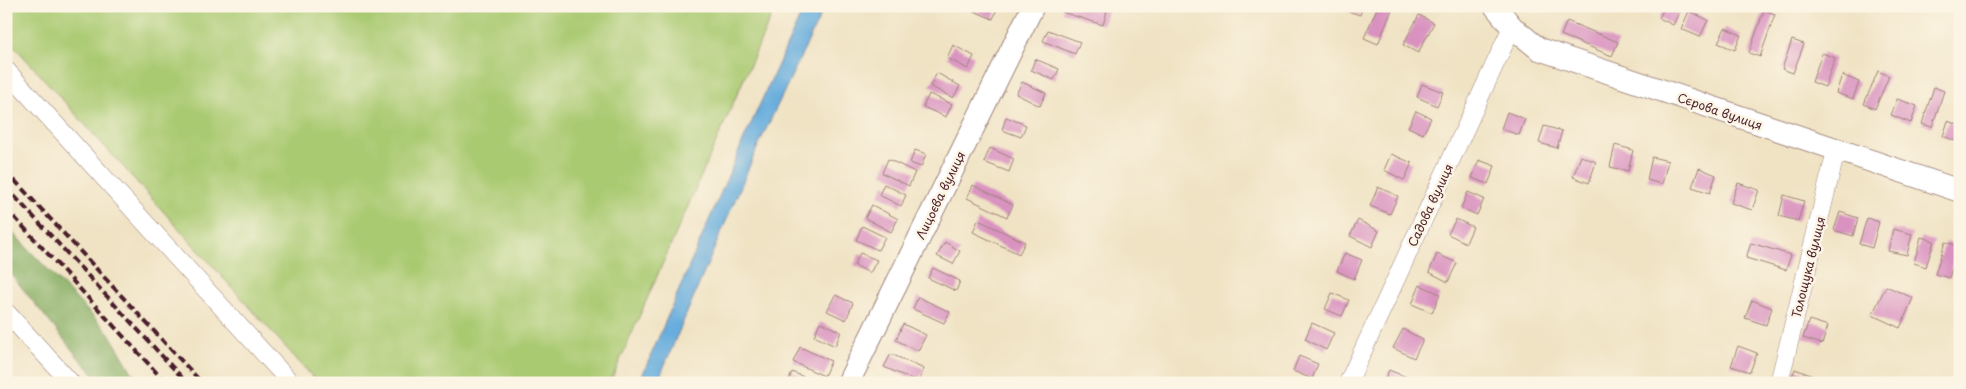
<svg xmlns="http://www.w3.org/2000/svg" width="1966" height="389" viewBox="0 0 1966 389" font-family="'Playpen Sans',sans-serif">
<rect width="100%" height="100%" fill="#fcf5e5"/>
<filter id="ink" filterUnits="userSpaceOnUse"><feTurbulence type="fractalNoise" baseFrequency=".02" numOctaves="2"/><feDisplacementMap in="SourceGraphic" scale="10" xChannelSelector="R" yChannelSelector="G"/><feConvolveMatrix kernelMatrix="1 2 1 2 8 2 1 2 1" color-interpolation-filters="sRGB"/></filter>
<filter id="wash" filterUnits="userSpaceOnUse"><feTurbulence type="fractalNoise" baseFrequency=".0096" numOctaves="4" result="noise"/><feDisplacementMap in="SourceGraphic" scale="20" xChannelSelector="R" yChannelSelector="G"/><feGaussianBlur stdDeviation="1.12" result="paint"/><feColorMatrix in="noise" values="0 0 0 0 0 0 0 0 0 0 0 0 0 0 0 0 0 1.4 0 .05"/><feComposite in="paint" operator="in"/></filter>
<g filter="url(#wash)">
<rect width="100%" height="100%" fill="#f0e3c4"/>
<path fill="#aaca72" stroke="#7a744e" d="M6,6H776L610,383H318L6,37Z"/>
<path fill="#87ae64" stroke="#686648" d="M6,226L109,333L132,372L143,383H102L78,357L6,268Z"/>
<path fill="#67addd" stroke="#586684" d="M805,6H825L758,146L657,383H639L743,141Z"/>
<g id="blocks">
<path fill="#d992c0" d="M962,6H998L993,19Z
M1064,6H1094L1107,11L1103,25L1062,12Z
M1339,6H1363L1360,15L1338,8Z
M1378,6L1393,7L1378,44L1364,38Z
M1665,6H1682L1673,25L1659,18Z
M1764,10L1775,14L1760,57L1749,53Z
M1689,11L1708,20L1700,37L1681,29Z
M1419,15L1434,23L1418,53L1403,45Z
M1567,21L1618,42L1612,56L1561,35Z
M1725,28L1741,35L1735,50L1718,43Z
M1048,30L1080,42L1075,54L1043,41Z
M1792,40L1804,44L1793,73L1782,69Z
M953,45L974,56L968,69L947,58Z
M1822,53L1835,58L1825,87L1812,82Z
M1035,59L1059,69L1054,80L1031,70Z
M1878,71L1889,76L1875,109L1864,104Z
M937,73L960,86L953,98L930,86Z
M1842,75L1859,82L1853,99L1836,93Z
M1022,82L1046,93L1040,106L1016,94Z
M1422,84L1443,92L1437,106L1417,97Z
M1934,87L1944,91L1932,127L1922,124Z
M929,94L952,104L946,117L923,107Z
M1897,99L1917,106L1911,123L1891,115Z
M1416,111L1431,118L1423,134L1408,127Z
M1507,112L1525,119L1519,135L1501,129Z
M1006,117L1026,125L1021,137L1002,130Z
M1948,121L1960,126L1958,142L1943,136Z
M1544,126L1562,131L1557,148L1539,143Z
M1615,145L1633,150L1628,171L1610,167Z
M990,148L1014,159L1009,172L984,162Z
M915,150L926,154L921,167L910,163Z
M1391,154L1412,163L1404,180L1384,170Z
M1581,156L1596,162L1589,183L1573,177Z
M1652,157L1668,161L1662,184L1647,180Z
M888,159L915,172L909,186L882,173Z
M1479,160L1495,166L1488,184L1472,178Z
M1699,168L1716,175L1710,193L1692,187Z
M1738,183L1759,190L1752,210L1731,203Z
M884,184L906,195L901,206L879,195Z
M973,185L1013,205L1007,217L967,198Z
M1378,187L1398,196L1390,214L1370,206Z
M1468,192L1484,199L1477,215L1461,208Z
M1784,195L1804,201L1798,221L1779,216Z
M872,205L898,219L891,232L865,218Z
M1840,212L1858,218L1853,236L1834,230Z
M1867,218L1879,222L1872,248L1859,244Z
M1456,219L1473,227L1466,243L1448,234Z
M978,220L1025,242L1019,254L973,232Z
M1358,220L1379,231L1372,247L1350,236Z
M862,226L885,237L878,250L856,240Z
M1893,229L1912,234L1907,255L1888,251Z
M1921,237L1934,241L1926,267L1914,263Z
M945,242L960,251L953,264L937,256Z
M1945,242L1959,246L1949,278L1935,274Z
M1751,243L1791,255L1786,270L1746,258Z
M860,253L877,260L870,273L854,265Z
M1345,253L1362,260L1354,279L1337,271Z
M1437,254L1457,263L1448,282L1429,272Z
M933,268L960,281L956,291L928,278Z
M1420,285L1440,294L1432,313L1412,304Z
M1886,286L1913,298L1900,328L1872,315Z
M1332,293L1349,300L1342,316L1325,309Z
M835,295L853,303L846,320L827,311Z
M918,297L950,312L944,323L913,309Z
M1752,300L1772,308L1766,325L1745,318Z
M1809,320L1828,326L1822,344L1803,338Z
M820,322L841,332L835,346L814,336Z
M1312,323L1334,333L1326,350L1305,339Z
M903,324L926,335L918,351L896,340Z
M1403,329L1423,340L1414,358L1393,348Z
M1738,346L1757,353L1750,372L1731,366Z
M800,347L831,361L824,376L793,362Z
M891,354L924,369L918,382L884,367Z
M1299,356L1318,364L1312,379L1293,371Z
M1795,369L1813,376L1811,383H1790Z
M1389,370L1421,383L1384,382Z
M792,372L818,383H788Z"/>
</g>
</g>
<g filter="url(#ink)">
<use href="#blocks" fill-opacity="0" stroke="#9d8178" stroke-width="1"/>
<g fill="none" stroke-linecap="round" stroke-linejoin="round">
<g stroke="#9d8178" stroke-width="19">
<path id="minor" d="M6,70L291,383
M6,312L71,383
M1348,383L1512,27
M1779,383L1836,151"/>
</g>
<g stroke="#9d8178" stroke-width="24">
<path id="tertiary" d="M1495,6L1512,27L1539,49L1960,191
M848,383L1033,6"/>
</g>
<use href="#minor" stroke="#fff" stroke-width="18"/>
<use href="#tertiary" stroke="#fff" stroke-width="22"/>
<path stroke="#4a1f2b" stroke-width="4" stroke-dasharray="8 4" stroke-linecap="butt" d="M6,171L202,383
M6,187L187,383
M6,208L166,383"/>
</g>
</g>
<g text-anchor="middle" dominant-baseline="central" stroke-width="5" stroke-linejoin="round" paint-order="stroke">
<g font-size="12" fill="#4a1f2b" stroke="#fcf5e5">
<text transform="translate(1720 111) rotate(19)">Сєрова вулиця</text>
<text transform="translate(940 195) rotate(-64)">Лицоєва вулиця</text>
<text transform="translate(1430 205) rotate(-65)">Садова вулиця</text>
<text transform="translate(1808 267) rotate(-76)">Толощука вулиця</text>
</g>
</g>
<rect width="1966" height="389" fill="none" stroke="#fcf5e5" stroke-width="25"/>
</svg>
